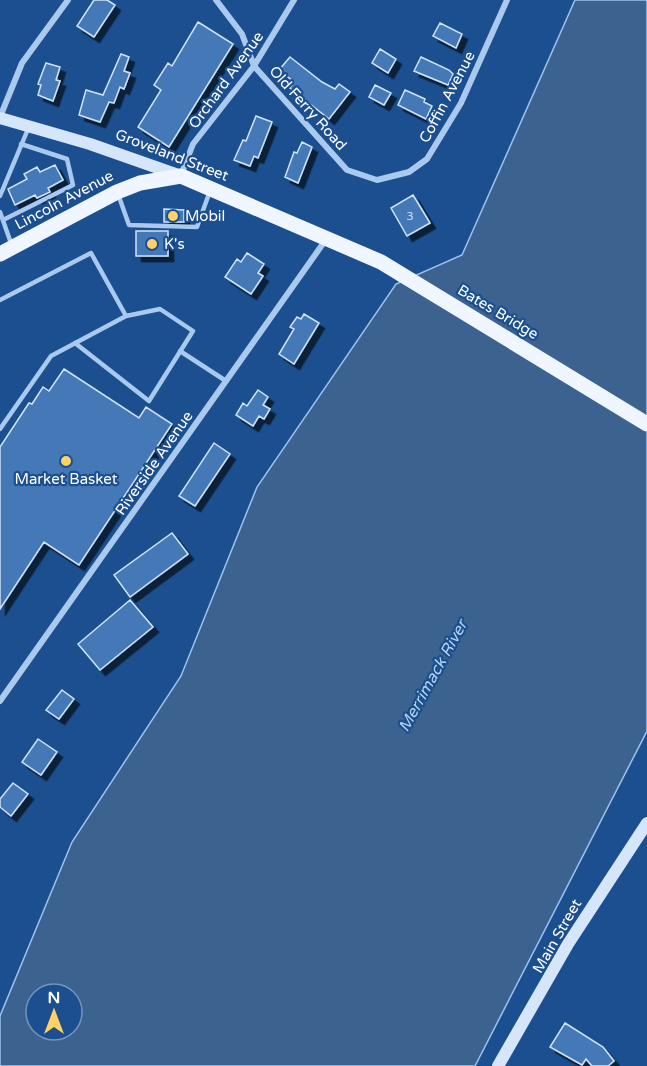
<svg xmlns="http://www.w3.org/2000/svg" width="647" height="1066" viewBox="0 0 647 1066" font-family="'Varela Round',sans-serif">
<defs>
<filter id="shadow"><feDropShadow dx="5.5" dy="5.5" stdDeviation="0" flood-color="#0009"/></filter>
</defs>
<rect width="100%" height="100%" fill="#1b4f8f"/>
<path fill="#3c6290" stroke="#9cc4f0" stroke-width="1.5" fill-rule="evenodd" d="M575,0H647V731L475,1066H0V1016L72,842L181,676L257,487L396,284L462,255ZM36,994H72V1030H36Z"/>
<path fill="#4478b7" stroke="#cfe3fa" stroke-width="1.5" filter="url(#shadow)" d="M94,0H107L115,5L94,37L77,26Z
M198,22L233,44L169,147L138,127L161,90L154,85L168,63L172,66Z
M440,23L462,34L456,48L433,36Z
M380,49L396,59L388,73L372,63Z
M121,54L129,57L124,71L130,73L124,89L120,87L114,103L109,102L100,122L79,115L86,90L103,95Z
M290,57L322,82L335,89L339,84L350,92L329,119L290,88L294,82L279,70Z
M421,57L449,70L453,74L448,85L414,71Z
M46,63L60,67L56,80L60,81L53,101L38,95L41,85L38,84Z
M375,85L391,93L384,105L369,97Z
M405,90L425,99L424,102L432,106L426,119L398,105Z
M256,116L272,122L258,158L254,156L250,166L234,160L243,140L246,141Z
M302,142L312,147L298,183L285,177L294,152L297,153Z
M55,165L63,180L48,188L50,192L37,198L35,195L15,205L8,189L27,179L24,174L37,167L40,172Z
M413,195L430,223L407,236L391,208Z
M164,209L184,210V222H164Z
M136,231H168V256H136Z
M247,253L264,264L258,273L263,276L251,294L225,277L237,259L241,262Z
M304,314L319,323L294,364L279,354L294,329L290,327L297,317L301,319Z
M64,369L139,418L146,407L172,424L79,565L44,542L0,609V447L29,403L32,404L43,387L49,391Z
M258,390L268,397L263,405L270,409L264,419L259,416L253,426L236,415L243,403L247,406Z
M214,443L230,454L195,506L179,496Z
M172,533L188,554L130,597L114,575Z
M130,600L153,627L100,670L78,644Z
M62,690L74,699L59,719L46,710Z
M38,739L57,752L41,775L22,762Z
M13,783L28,794L11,816L0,807V799Z
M565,1023L603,1047L614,1061L608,1066H592L586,1059L582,1065L550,1047Z"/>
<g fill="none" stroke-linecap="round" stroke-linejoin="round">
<path stroke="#a9c9ee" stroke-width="4.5" d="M118,194L129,225L197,227L210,191
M0,196L28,129
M0,212L12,246
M3,220L73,185L67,159L21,144
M0,300L91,253L126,316L51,356L0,429
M75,343L149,401L193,331L160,309L126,316
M180,351L226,381"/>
<path stroke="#a9c9ee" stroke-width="6" d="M216,0L242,34L254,66L347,170L377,180L409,172L427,159L461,103L507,0
M0,117L22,63L68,0
M181,175L193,144L254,66L294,0
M0,701L327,238"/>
<path stroke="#d6e6fa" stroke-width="12" d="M0,118L90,144L181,176
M498,1066L568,944L647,823"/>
<path stroke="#f0f6ff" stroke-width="15" d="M0,254L117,192L140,183L181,176L381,262L647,424"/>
</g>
<g fill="#ffd166" stroke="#1b4f8f" stroke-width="2">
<circle cx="173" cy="216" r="6"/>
<circle cx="152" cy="244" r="6"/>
<circle cx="66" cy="461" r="6"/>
</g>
<g text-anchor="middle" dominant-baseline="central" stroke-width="4.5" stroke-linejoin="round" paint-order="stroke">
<g font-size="12" fill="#d0dded">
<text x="410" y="216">3</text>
</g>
<g font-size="15" fill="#fff" stroke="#1b4f8f">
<text transform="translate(226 80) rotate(-54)">Orchard Avenue</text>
<text transform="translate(447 97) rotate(-62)">Coffin Avenue</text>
<text transform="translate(308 108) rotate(48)">Old Ferry Road</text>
<text transform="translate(172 155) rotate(21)">Groveland Street</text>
<text transform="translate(64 200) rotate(-28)">Lincoln Avenue</text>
<text transform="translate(498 312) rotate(31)">Bates Bridge</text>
<text transform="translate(154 463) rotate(-55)">Riverside Avenue</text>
<text transform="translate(557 936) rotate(-60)">Main Street</text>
</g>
<g font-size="15" fill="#fff" stroke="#1b4f8f" text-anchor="start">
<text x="185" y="216">Mobil</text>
<text x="164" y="244">K's</text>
<text x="66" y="479" text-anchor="middle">Market Basket</text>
</g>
<g font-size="16" font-style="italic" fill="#b5d3f5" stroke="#1b4f8f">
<text transform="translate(433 676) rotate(-61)">Merrimack River</text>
</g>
</g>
<g transform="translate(54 1012)"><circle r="28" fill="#1b4f8f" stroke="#7695bc" stroke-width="1.5"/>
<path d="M0-4.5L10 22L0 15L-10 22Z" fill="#ffd166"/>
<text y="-9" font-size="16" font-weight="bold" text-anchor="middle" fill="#ffffff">N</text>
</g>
</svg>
